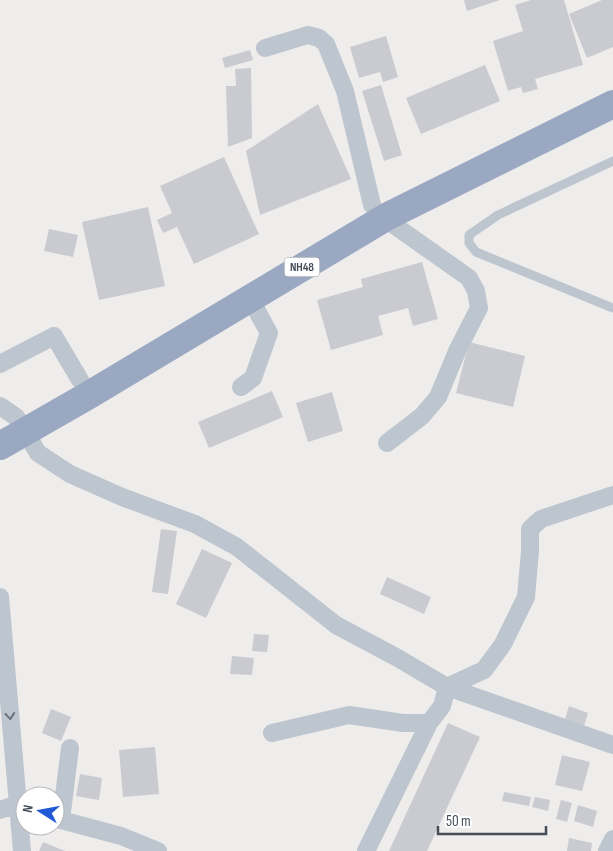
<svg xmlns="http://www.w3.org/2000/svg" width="613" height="851" viewBox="0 0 613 851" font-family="'Sofia Sans Condensed',sans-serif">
<rect width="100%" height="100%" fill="#efecec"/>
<path fill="#c9cbd1" d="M464,0H500L467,11Z
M531,0H564L583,65L535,79L538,89L523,93L521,87L508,91L493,41L523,31L515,5Z
M602,0H613V47L587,58L569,14Z
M386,36L398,77L383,82L380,72L359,78L350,47Z
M250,50L253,60L225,68L222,58Z
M485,65L500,101L421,134L406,98Z
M251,68L252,138L228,147L226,86H236L235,69Z
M381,85L402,155L384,161L362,91Z
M318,104L351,179L260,215L246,151Z
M224,157L259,234L194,264L177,227L163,233L157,220L172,213L160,186Z
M148,207L165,286L99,300L82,222Z
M49,229L78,235L73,257L44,251Z
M422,262L438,319L413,326L408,308L378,316L383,335L331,350L317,300L363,287L361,279Z
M469,342L525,356L513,407L456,393Z
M272,391L283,417L209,448L198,422Z
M332,392L343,431L308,442L296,403Z
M161,529L177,531L168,594L152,592Z
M202,549L232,563L206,618L176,604Z
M387,577L431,597L424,614L380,594Z
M254,634L269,635L267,652L252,651Z
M232,656L254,658L252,675L230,674Z
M569,706L588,713L584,726L565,719Z
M51,709L71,717L61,741L42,733Z
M448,723L480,737L427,851H389Z
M155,747L159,794L123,797L119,750Z
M562,755L590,762L582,791L555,785Z
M80,774L102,778L99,800L76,796Z
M504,792L531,797L529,806L502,801Z
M535,797L550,800L548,811L532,807Z
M561,800L572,803L567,822L556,819Z
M578,805L597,811L593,827L574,821Z
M569,838L592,843L591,851H567Z
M43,842L65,851H39Z"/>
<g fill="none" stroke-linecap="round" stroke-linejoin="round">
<path stroke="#bdc5ce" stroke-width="9" d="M613,161L498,215L469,235V243L476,252L613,308"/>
<path stroke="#bdc5ce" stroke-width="18" d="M265,48L308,35L319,38L326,44L345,91L372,205
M384,218L469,278L476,291L479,308L458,349L438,397L422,416L387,443
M0,364L54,336L80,380
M241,387L253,378L269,333L250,298
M0,406L16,417L38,453L70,474L122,497L195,524L237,547L336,625L396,657L447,687L613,745
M0,597L22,851
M272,733L349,715L403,723H429L442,706L447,687L484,670L503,644L526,597L530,551V529L541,519L613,495
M0,810L18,804L25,806
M55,817L61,820L70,748
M61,820L121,836L158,851
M366,851L429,723
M607,851L613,839"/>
<path stroke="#9aa8c2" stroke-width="28" d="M0,446L89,395L388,216L613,104"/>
</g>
<defs><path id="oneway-chevron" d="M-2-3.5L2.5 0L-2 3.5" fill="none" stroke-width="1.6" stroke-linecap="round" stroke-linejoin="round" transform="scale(1.25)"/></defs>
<use stroke="#69717c" href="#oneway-chevron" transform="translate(10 716) rotate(85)"/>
<g text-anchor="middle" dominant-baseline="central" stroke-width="4.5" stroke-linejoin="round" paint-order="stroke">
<rect fill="#fff" stroke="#7d828b" stroke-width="1" x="284.5" y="257.5" width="35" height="19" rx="4"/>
<g font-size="12" font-weight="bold" fill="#454d59">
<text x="302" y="267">NH48</text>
</g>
</g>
<g transform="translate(40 811) rotate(281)"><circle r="24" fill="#ffffff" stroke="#b5b8bd"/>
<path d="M0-4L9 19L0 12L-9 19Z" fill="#2159d5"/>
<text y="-8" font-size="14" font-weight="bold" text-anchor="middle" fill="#454d59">N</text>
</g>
<path d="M438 826v8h108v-8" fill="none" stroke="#454d59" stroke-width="2.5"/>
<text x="446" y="826" font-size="15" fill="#454d59" stroke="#ffffff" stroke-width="4" paint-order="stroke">50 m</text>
</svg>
